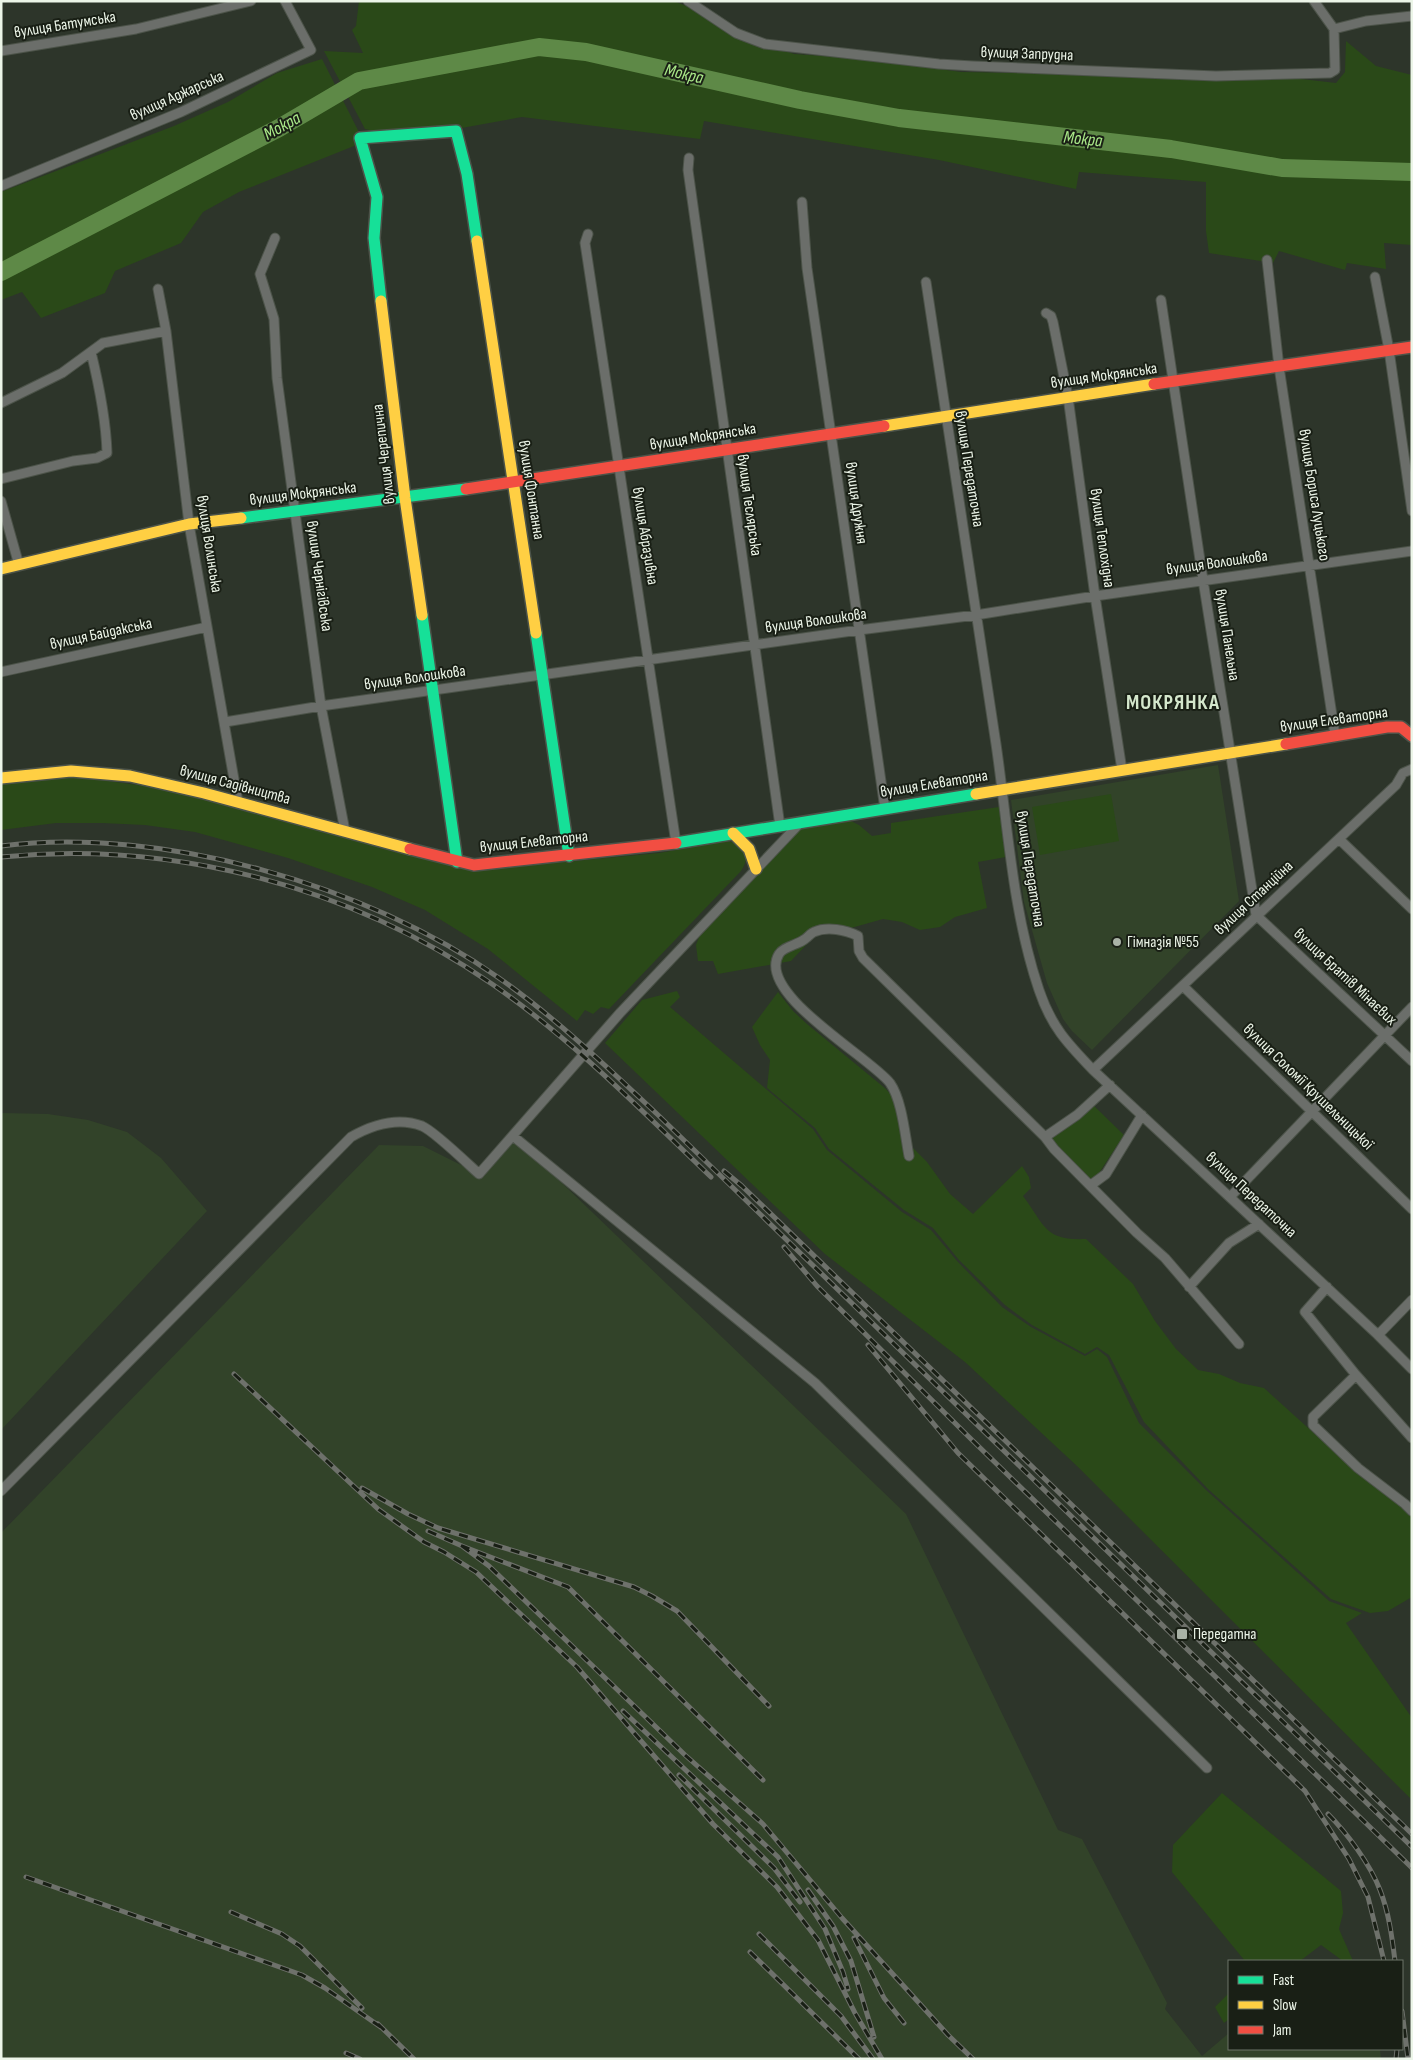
<svg xmlns="http://www.w3.org/2000/svg" width="1413" height="2060" viewBox="0 0 1413 2060" font-family="'Sofia Sans Condensed',sans-serif">
<rect width="100%" height="100%" fill="#2d352a"/>
<path fill="#324329" d="M1218,765L1239,901L1092,1050L1072,1031L1063,1019L1047,983L1024,902L1011,800Z
M1,1113L48,1114L88,1120L127,1132L161,1158L207,1211L1,1430Z
M513,1136L906,1514L1058,1830L1082,1839L1167,2003L1165,2009L1202,2056L1229,2033V2049H1380L1381,2059H1V1533L379,1145L423,1146L479,1174Z"/>
<path fill="#2a4918" d="M359,1H674L712,17L753,40L794,54L866,59L961,72L1284,77L1336,83L1345,72L1346,41L1376,66L1412,75V245L1384,243L1386,269L1347,263L1345,270L1279,251L1273,263L1209,253L1206,231V182L1079,172L1076,189L939,160L704,121L700,139L522,117L434,133L388,134L365,129L324,51L363,53L352,30L356,26Z
M322,59L364,142L239,192L203,212L181,243L115,271L105,293L41,318L22,292L1,300V192L174,126L228,102L277,73Z
M80,777L166,789L489,869L659,853L728,841L738,844C746,855 749,859 741,871L609,1009L601,1007L593,1014L585,1010L577,1021L488,949L425,910L372,887L288,858L195,832L145,825L102,823H56L1,830V784L32,779Z
M1111,794L1119,841L1040,855L1032,807Z
M999,807L1006,857L978,862L987,908L955,917L940,927L920,930L902,922L883,919L851,928L841,925L817,928L808,943L791,961L718,974L713,961H698L696,945L701,932L801,828L851,821L859,825L872,836L891,833V823Z
M677,991L680,997L670,1007L813,1129L827,1150L902,1212L931,1230L957,1261L1002,1307L1031,1327L1085,1356L1097,1349L1107,1357L1139,1423L1206,1490L1329,1601L1362,1613L1346,1623L1412,1718V1800L1077,1466L965,1362L825,1254L605,1043L642,1000Z
M778,992L793,1011L807,1024L886,1089L906,1113L909,1144L927,1162L950,1194L973,1214L1022,1166L1029,1177L1031,1188L1023,1196C1045,1225 1044,1241 1086,1239L1133,1284L1155,1321L1176,1349L1198,1370L1219,1374L1240,1383L1264,1388L1369,1483L1399,1504L1412,1517V1597L1388,1611L1370,1613L1331,1599L1208,1489L1144,1422L1109,1355L1097,1347L1085,1354L1032,1325L1005,1305L959,1260L933,1228L904,1210L829,1149L815,1128L767,1088L770,1060L760,1045L752,1027Z
M1092,1104L1124,1135L1099,1173L1091,1179L1088,1178L1053,1143L1052,1137Z
M1222,1793L1341,1891L1343,1913L1339,1929L1353,1961H1343L1321,1945L1300,1961H1245L1172,1872L1173,1845Z
M1229,1993V2019L1224,2023L1215,2007Z"/>
<g fill="none" stroke-linecap="round" stroke-linejoin="round">
<path stroke="#5e8947" stroke-width="18" d="M1,272L279,128L359,81L539,47L586,52L800,100L899,118L1171,149L1282,168L1412,172"/>
<g stroke="#4c5349" stroke-width="11">
<path id="street" d="M688,1L736,33L765,44L939,64L973,66L1216,76L1330,73L1335,70L1334,29
M1314,1L1334,29
M1334,29L1366,21L1412,16
M1,51L136,29L251,1
M689,158L688,170L780,826
M1,186L181,112L311,50L285,1
M802,202L807,268L885,809
M588,234L585,243L676,843
M275,238L260,274L274,319L277,378L321,706L345,831
M1267,260L1279,367L1335,735
M1375,277L1389,350L1412,511
M926,282C948,436 972,590 996,744C1008,826 1012,910 1039,990C1051,1026 1067,1043 1093,1070L1378,1335L1412,1369
M158,289L166,331L189,524L238,802
M1161,300L1203,580L1256,915L1412,1061
M1046,313L1051,316L1053,322L1068,397L1095,596L1122,770
M1,403L62,373L103,343L166,331
M1,479L73,461L97,458L107,453C106,419 99,385 91,352
M1,501L19,565
M1,672L207,627
M225,722L321,706L859,630L976,615L1095,596L1412,551
M1339,839L1412,909
M1183,986L1412,1209
M1093,1070L1396,785L1403,773L1412,769
M513,1136L815,1383L1207,1768
M1045,1137L1077,1115L1110,1085
M909,1156C905,1135 902,1100 890,1083C870,1057 755,993 779,954C784,946 798,945 805,939C808,937 811,933 814,932C827,926 846,930 858,936L859,951L863,958L1045,1137L1054,1149L1137,1233L1165,1258L1239,1344
M1091,1185L1106,1174L1142,1115
M1230,1197L1412,1007
M1189,1287L1229,1243L1259,1224
M1327,1287L1305,1312L1356,1375L1412,1438
M1378,1335L1412,1300
M1356,1375L1313,1417V1425L1358,1468L1405,1504L1412,1511
M1,1491L351,1137C372,1125 398,1117 422,1126C434,1131 468,1164 479,1174L620,1013L800,823"/>
</g>
<g stroke="#4c5349" stroke-width="14">
<path id="fast" d="M381,301L374,238L377,197L360,138L456,131L467,174L477,241
M241,518L466,489
M422,615L457,862
M536,633L569,856
M676,843L976,794"/>
</g>
<g stroke="#4c5349" stroke-width="14">
<path id="slow" d="M477,241L536,633
M381,301L405,498L422,615
M884,426L1154,384
M1,569L189,524L241,518
M1,778L71,771L130,776L204,793L410,849
M976,794L1286,744
M733,833L749,849L756,869"/>
</g>
<g stroke="#4c5349" stroke-width="14">
<path id="jam" d="M1154,384L1412,347
M466,489L884,426
M1286,744L1387,727H1401L1412,736
M410,849L474,865L676,843"/>
</g>
<use href="#street" stroke="#6b6e6a" stroke-width="9"/>
<use href="#fast" stroke="#16e098" stroke-width="11"/>
<use href="#slow" stroke="#ffcf43" stroke-width="11"/>
<use href="#jam" stroke="#f24e42" stroke-width="11"/>
<g stroke="#6e716b" stroke-width="5">
<path id="rail" d="M1,846C163,826 367,885 499,978C556,1018 606,1066 657,1114L1412,1847
M1,857C172,840 350,886 492,984C572,1039 641,1110 711,1177
M724,1171L742,1186L1412,1834
M784,1247L817,1286L971,1439L1412,1868
M868,1345L958,1453L1305,1791L1349,1859L1368,1897L1384,1961
M234,1374L378,1509L424,1542L444,1552L476,1572L577,1667L713,1824L777,1887L818,1940L855,2013L882,2059
M362,1488L408,1514L438,1528L634,1587L652,1596L677,1611L769,1706
M428,1531L462,1546L568,1587L763,1780
M462,1546L489,1566L685,1755L763,1824L842,1918L948,2035L973,2059
M623,1711L778,1857L825,1929L843,1972L848,1989
M679,1775L774,1868L800,1902
M1328,1814C1347,1833 1370,1864 1380,1890C1389,1913 1392,1937 1395,1961
M26,1877L302,1975L325,1988L382,2028
M808,1890L833,1926L851,1961L874,2037
M231,1912L282,1934L300,1946L362,2008
M759,1934L841,2016L873,2059
M854,1938L884,1998L904,2023
M750,1952L859,2059
M1402,2011L1408,2059
M378,2024L414,2059
M346,2053L360,2059
M1396,2059L1397,2049"/>
</g>
<use href="#rail" stroke="#191f15" stroke-width="3" stroke-dasharray="9" stroke-linecap="butt"/>
</g>
<g fill="#a9b2a6" stroke="#191f15" stroke-width="2">
<circle cx="1117" cy="942" r="5"/>
<rect x="1176" y="1628" width="12" height="12" rx="2.5"/>
</g>
<g text-anchor="middle" dominant-baseline="central" stroke-width="4" stroke-linejoin="round" paint-order="stroke">
<g font-size="16" fill="#ecf5e8" stroke="#191f15">
<text transform="translate(65 25) rotate(-9)">вулиця Батумська</text>
<text transform="translate(1027 54) rotate(2)">вулиця Запрудна</text>
<text transform="translate(177 96) rotate(-24)">вулиця Аджарська</text>
<text transform="translate(1104 376) rotate(-8)">вулиця Мокрянська</text>
<text transform="translate(703 437) rotate(-9)">вулиця Мокрянська</text>
<text transform="translate(384 454) rotate(-97)">вулиця Черепична</text>
<text transform="translate(969 469) rotate(81)">вулиця Передаточна</text>
<text transform="translate(531 490) rotate(81)">вулиця Фонтанна</text>
<text transform="translate(303 494) rotate(-7)">вулиця Мокрянська</text>
<text transform="translate(1314 495) rotate(81)">вулиця Бориса Луцького</text>
<text transform="translate(856 503) rotate(82)">вулиця Дружня</text>
<text transform="translate(749 505) rotate(82)">вулиця Теслярська</text>
<text transform="translate(645 536) rotate(81)">вулиця Абразивна</text>
<text transform="translate(1102 538) rotate(82)">вулиця Теплохідна</text>
<text transform="translate(209 544) rotate(81)">вулиця Волинська</text>
<text transform="translate(1217 563) rotate(-8)">вулиця Волошкова</text>
<text transform="translate(319 576) rotate(82)">вулиця Чернігівська</text>
<text transform="translate(816 621) rotate(-8)">вулиця Волошкова</text>
<text transform="translate(101 634) rotate(-12)">вулиця Байдакська</text>
<text transform="translate(1227 635) rotate(81)">вулиця Панельна</text>
<text transform="translate(415 678) rotate(-8)">вулиця Волошкова</text>
<text transform="translate(1334 720) rotate(-8)">вулиця Елеваторна</text>
<text transform="translate(934 784) rotate(-9)">вулиця Елеваторна</text>
<text transform="translate(235 785) rotate(15)">вулиця Садівництва</text>
<text transform="translate(534 842) rotate(-6)">вулиця Елеваторна</text>
<text transform="translate(1030 869) rotate(81)">вулиця Передаточна</text>
<text transform="translate(1254 898) rotate(-43)">вулиця Станційна</text>
<text transform="translate(1345 977) rotate(43)">вулиця Братів Мінаєвих</text>
<text transform="translate(1308 1087) rotate(44)">вулиця Соломії Крушельницької</text>
<text transform="translate(1251 1195) rotate(43)">вулиця Передаточна</text>
</g>
<g font-size="16" fill="#ecf5e8" stroke="#191f15" text-anchor="start">
<text x="1127" y="942">Гімназія №55</text>
<text x="1193" y="1634">Передатна</text>
</g>
<g font-size="18" font-style="italic" fill="#aae989" stroke="#191f15">
<text transform="translate(684 74) rotate(13)">Мокра</text>
<text transform="translate(282 126) rotate(-29)">Мокра</text>
<text transform="translate(1083 139) rotate(6)">Мокра</text>
</g>
<g font-size="21" font-weight="bold" letter-spacing="1" fill="#d4e7cc" stroke="#191f15">
<text x="1173" y="702">МОКРЯНКА</text>
</g>
</g>
<rect width="1413" height="2060" fill="none" stroke="#ecf5e8" stroke-width="5"/>
<rect x="1228" y="1960" width="175" height="90" fill="#191f15" stroke="#6d7569"/>
<rect x="1238" y="1976" width="25" height="8" fill="#16e098" stroke="#6d7569"/>
<text x="1273" y="1985" font-size="15" fill="#ecf5e8">Fast</text>
<rect x="1238" y="2001" width="25" height="8" fill="#ffcf43" stroke="#6d7569"/>
<text x="1273" y="2010" font-size="15" fill="#ecf5e8">Slow</text>
<rect x="1238" y="2026" width="25" height="8" fill="#f24e42" stroke="#6d7569"/>
<text x="1273" y="2035" font-size="15" fill="#ecf5e8">Jam</text>
</svg>
